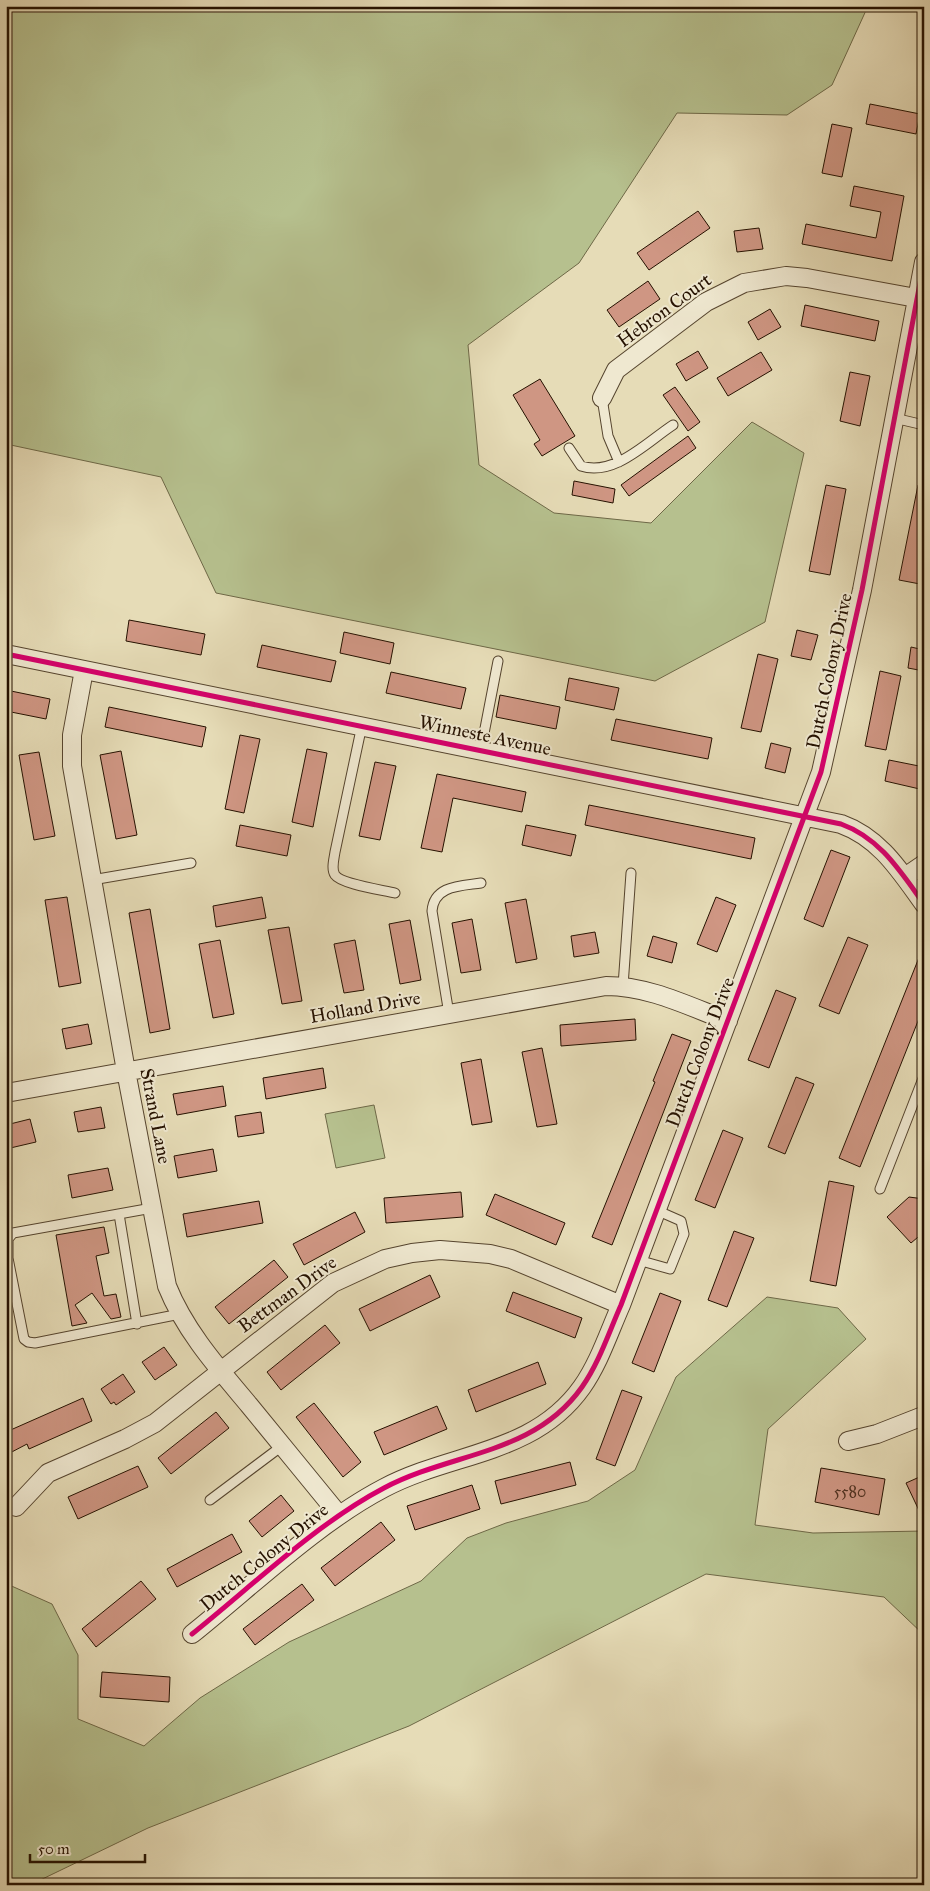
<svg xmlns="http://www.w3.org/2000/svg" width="930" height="1891" viewBox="0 0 930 1891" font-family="'IM FELL Great Primer',serif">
<rect width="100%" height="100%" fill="#e6dcb7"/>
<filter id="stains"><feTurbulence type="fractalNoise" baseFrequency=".004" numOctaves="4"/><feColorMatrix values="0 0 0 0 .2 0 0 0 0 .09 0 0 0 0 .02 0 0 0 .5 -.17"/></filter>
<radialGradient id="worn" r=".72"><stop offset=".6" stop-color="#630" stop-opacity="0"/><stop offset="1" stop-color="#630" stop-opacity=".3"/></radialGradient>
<path fill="#b6c08e" stroke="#6e6847" d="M6,6H868L832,85L787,115L677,113L579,263L468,345L479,465L554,513L651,523L752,422L804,453L765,622L655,681L216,593L161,477L6,444Z
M374,1105L385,1158L336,1168L325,1114Z
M767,1297L838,1308L866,1339L768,1429L755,1525L813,1533L924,1531V1635L884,1597L706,1574L409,1726L148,1828L30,1885H6L7,1584L52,1604L78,1655V1719L144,1746L200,1698L289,1642L421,1581L467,1538L506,1523L588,1501L635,1470L676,1377Z"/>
<path fill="#cf9683" stroke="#251100" d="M870,104L920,114L916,134L866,124Z
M832,124L852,128L842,177L822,173Z
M854,186L904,196L892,261L802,244L806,224L876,238L881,212L850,206Z
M698,211L710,228L649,270L637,253Z
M759,228L763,249L737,252L734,231Z
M648,281L660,299L619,327L607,310Z
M805,305L879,321L875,341L801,326Z
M770,309L781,327L758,340L748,322Z
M698,351L708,368L686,381L676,364Z
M761,352L772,370L728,396L717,378Z
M850,372L870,376L860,426L840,421Z
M540,379L575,436L542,456L534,444L540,440L513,395Z
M675,387L700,422L688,431L663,395Z
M688,436L696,448L629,496L621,485Z
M574,481L615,489L613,503L572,495Z
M826,485L846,489L830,575L809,571Z
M918,485L924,486V564L920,584L899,580Z
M129,620L205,634L201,655L126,641Z
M797,630L818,635L811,660L791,656Z
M344,632L394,643L390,664L340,653Z
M262,645L336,661L331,682L257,667Z
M911,647L924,650V671L908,668Z
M758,654L778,659L761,732L741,728Z
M880,671L901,676L886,750L865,746Z
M391,672L466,688L461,709L386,693Z
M569,678L619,688L614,710L565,700Z
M6,690L50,699L46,719L6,711Z
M500,695L560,707L556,729L496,717Z
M109,707L206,727L202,747L105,727Z
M616,719L712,738L708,759L611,740Z
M240,735L260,739L244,813L225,809Z
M771,743L791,748L785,773L765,768Z
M307,749L327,753L313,827L292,822Z
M121,751L137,835L116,839L100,755Z
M39,752L55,836L34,840L19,755Z
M889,760L924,767V790L885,781Z
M375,762L396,766L380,840L359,836Z
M437,774L526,792L522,812L453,798L442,852L421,848Z
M589,805L755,838L751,859L585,825Z
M240,825L291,835L287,856L236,846Z
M526,825L576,835L571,856L522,845Z
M831,850L850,857L823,927L804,919Z
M67,897L81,983L59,987L45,900Z
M262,897L266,918L216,927L213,906Z
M716,897L736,905L717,952L697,944Z
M526,899L537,959L516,963L505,903Z
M150,909L170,1029L150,1033L129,913Z
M472,919L481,970L461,973L452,923Z
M410,920L421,980L400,984L389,924Z
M289,927L302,1001L282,1004L268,930Z
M595,932L599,953L574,957L571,936Z
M653,936L677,943L672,963L647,956Z
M848,937L868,945L839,1014L819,1006Z
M220,940L234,1014L213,1018L199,944Z
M355,940L364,990L344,993L334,944Z
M924,945V1006L860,1167L839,1158Z
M776,990L796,998L769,1068L748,1060Z
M635,1019L636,1040L561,1046L560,1025Z
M88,1024L92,1044L66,1049L62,1029Z
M672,1034L691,1041L612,1245L592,1237L655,1082L653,1081Z
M542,1048L557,1124L537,1127L522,1052Z
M481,1059L492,1122L472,1125L461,1063Z
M323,1068L326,1088L266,1099L263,1078Z
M796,1077L814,1084L785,1154L768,1147Z
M223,1086L226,1106L177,1115L173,1094Z
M101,1107L105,1128L78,1132L74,1112Z
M261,1112L264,1133L238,1137L235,1116Z
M30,1119L36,1142L6,1149V1125Z
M723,1130L743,1138L715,1208L695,1200Z
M213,1149L217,1171L178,1178L174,1156Z
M108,1168L113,1190L72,1198L68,1175Z
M829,1181L854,1186L836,1286L810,1281Z
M461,1192L463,1217L386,1223L384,1198Z
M495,1194L565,1223L556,1245L486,1215Z
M909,1197L924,1199V1232L911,1243L887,1217Z
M259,1201L263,1223L187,1237L183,1214Z
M355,1212L365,1232L304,1265L293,1244Z
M104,1227L109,1253L96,1256L104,1296L116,1294L121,1317L111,1319L92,1293L75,1305L87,1323L72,1326L56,1235Z
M734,1231L754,1238L727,1307L708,1300Z
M274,1260L288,1277L229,1324L215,1307Z
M430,1275L440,1297L370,1331L359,1309Z
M513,1292L582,1318L575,1338L506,1311Z
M660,1293L681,1301L654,1372L632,1363Z
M325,1325L340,1343L281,1390L267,1372Z
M164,1347L177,1365L155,1380L142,1362Z
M538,1362L546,1384L476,1412L468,1390Z
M123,1374L135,1392L116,1405L114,1402L111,1404L101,1389Z
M622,1390L642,1397L615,1466L596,1459Z
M83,1398L92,1421L29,1449L27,1444L6,1455V1432Z
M314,1403L361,1462L343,1477L296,1417Z
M437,1406L447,1429L384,1455L374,1432Z
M216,1412L229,1428L171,1474L158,1458Z
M570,1462L576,1485L501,1504L495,1481Z
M138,1466L148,1487L78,1519L68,1497Z
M821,1468L885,1479L879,1515L815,1502Z
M924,1475V1521L906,1483Z
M472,1485L480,1509L415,1530L407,1506Z
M281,1495L294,1511L262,1537L249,1521Z
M381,1522L395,1540L335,1586L321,1568Z
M232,1534L242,1552L177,1587L167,1569Z
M141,1581L156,1599L96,1647L82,1629Z
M302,1584L314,1600L255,1645L243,1629Z
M102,1672L170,1677L169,1702L100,1697Z"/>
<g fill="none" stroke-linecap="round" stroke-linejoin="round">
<g stroke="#55442e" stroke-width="11">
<path id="lane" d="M602,398L608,436L619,462
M894,418L924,425
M569,448L581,466C614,477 647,442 673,425
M362,725L335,852C334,859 331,869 335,875C341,884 383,890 395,893
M481,749L498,661
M92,880L191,863
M623,986L631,873
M449,1014L432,911C434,885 461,886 481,883
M880,1189L924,1076
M152,1208L13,1233L8,1239V1258L24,1339L28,1342L35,1343L180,1314
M119,1214L137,1324
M638,1260L670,1269L684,1234L681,1221L656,1210
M210,1500L282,1446"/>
</g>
<g stroke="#55442e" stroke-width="20">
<path id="street" d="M602,398L616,370L706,302L744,283L786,276L807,278L916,298
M6,654L841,824C880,838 900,871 924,904
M84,670L72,735V766L126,1071L167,1286C185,1331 218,1368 249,1405C279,1442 309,1478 339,1515
M905,877L924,864
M6,1093L606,986C649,986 688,1006 728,1021
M848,1441L877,1434L923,1416
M16,1507L48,1473L125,1439L155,1423L333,1283L385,1259L412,1253L440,1250L490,1254L511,1259L621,1305
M192,1634C252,1586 317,1523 384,1488C452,1452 534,1455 582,1387C599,1363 609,1332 621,1305L821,772L862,590L924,262"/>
</g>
<use href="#lane" stroke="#efe8d0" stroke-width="9"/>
<use href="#street" stroke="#efe8d0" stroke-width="18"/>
<g stroke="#efe8d0" stroke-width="8">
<path id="cycleway" d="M6,654L841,824C880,838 900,871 924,904
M192,1634C252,1586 317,1523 384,1488C452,1452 534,1455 582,1387C599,1363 609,1332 621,1305L821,772L862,590L924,262"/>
</g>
<use href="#cycleway" stroke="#d6006c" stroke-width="5"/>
</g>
<g text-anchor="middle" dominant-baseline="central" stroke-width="4" stroke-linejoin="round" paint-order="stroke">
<g font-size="16" fill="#503221">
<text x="850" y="1491">5580</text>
</g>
<g font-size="19" fill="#251100" stroke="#efe8d0">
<text transform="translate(664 310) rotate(-36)">Hebron Court</text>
<text transform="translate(829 671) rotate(-78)">Dutch Colony Drive</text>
<text transform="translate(485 735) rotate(12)">Winneste Avenue</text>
<text transform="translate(365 1007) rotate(-10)">Holland Drive</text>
<text transform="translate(700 1052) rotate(-69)">Dutch Colony Drive</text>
<text transform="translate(156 1116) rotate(79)">Strand Lane</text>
<text transform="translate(287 1294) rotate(-36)">Bettman Drive</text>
<text transform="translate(264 1557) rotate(-39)">Dutch Colony Drive</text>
</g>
</g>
<rect width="930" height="1891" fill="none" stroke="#e6dcb7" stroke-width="25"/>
<rect x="8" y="8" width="915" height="1876" fill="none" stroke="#251100" stroke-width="2.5"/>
<rect x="12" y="12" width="905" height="1866" fill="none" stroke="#251100"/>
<path d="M30 1854v8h115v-8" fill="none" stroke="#251100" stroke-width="2.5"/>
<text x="38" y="1854" font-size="15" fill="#251100" stroke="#efe8d0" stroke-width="4" paint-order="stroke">50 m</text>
<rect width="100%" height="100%" filter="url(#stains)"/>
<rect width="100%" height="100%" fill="url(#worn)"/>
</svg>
